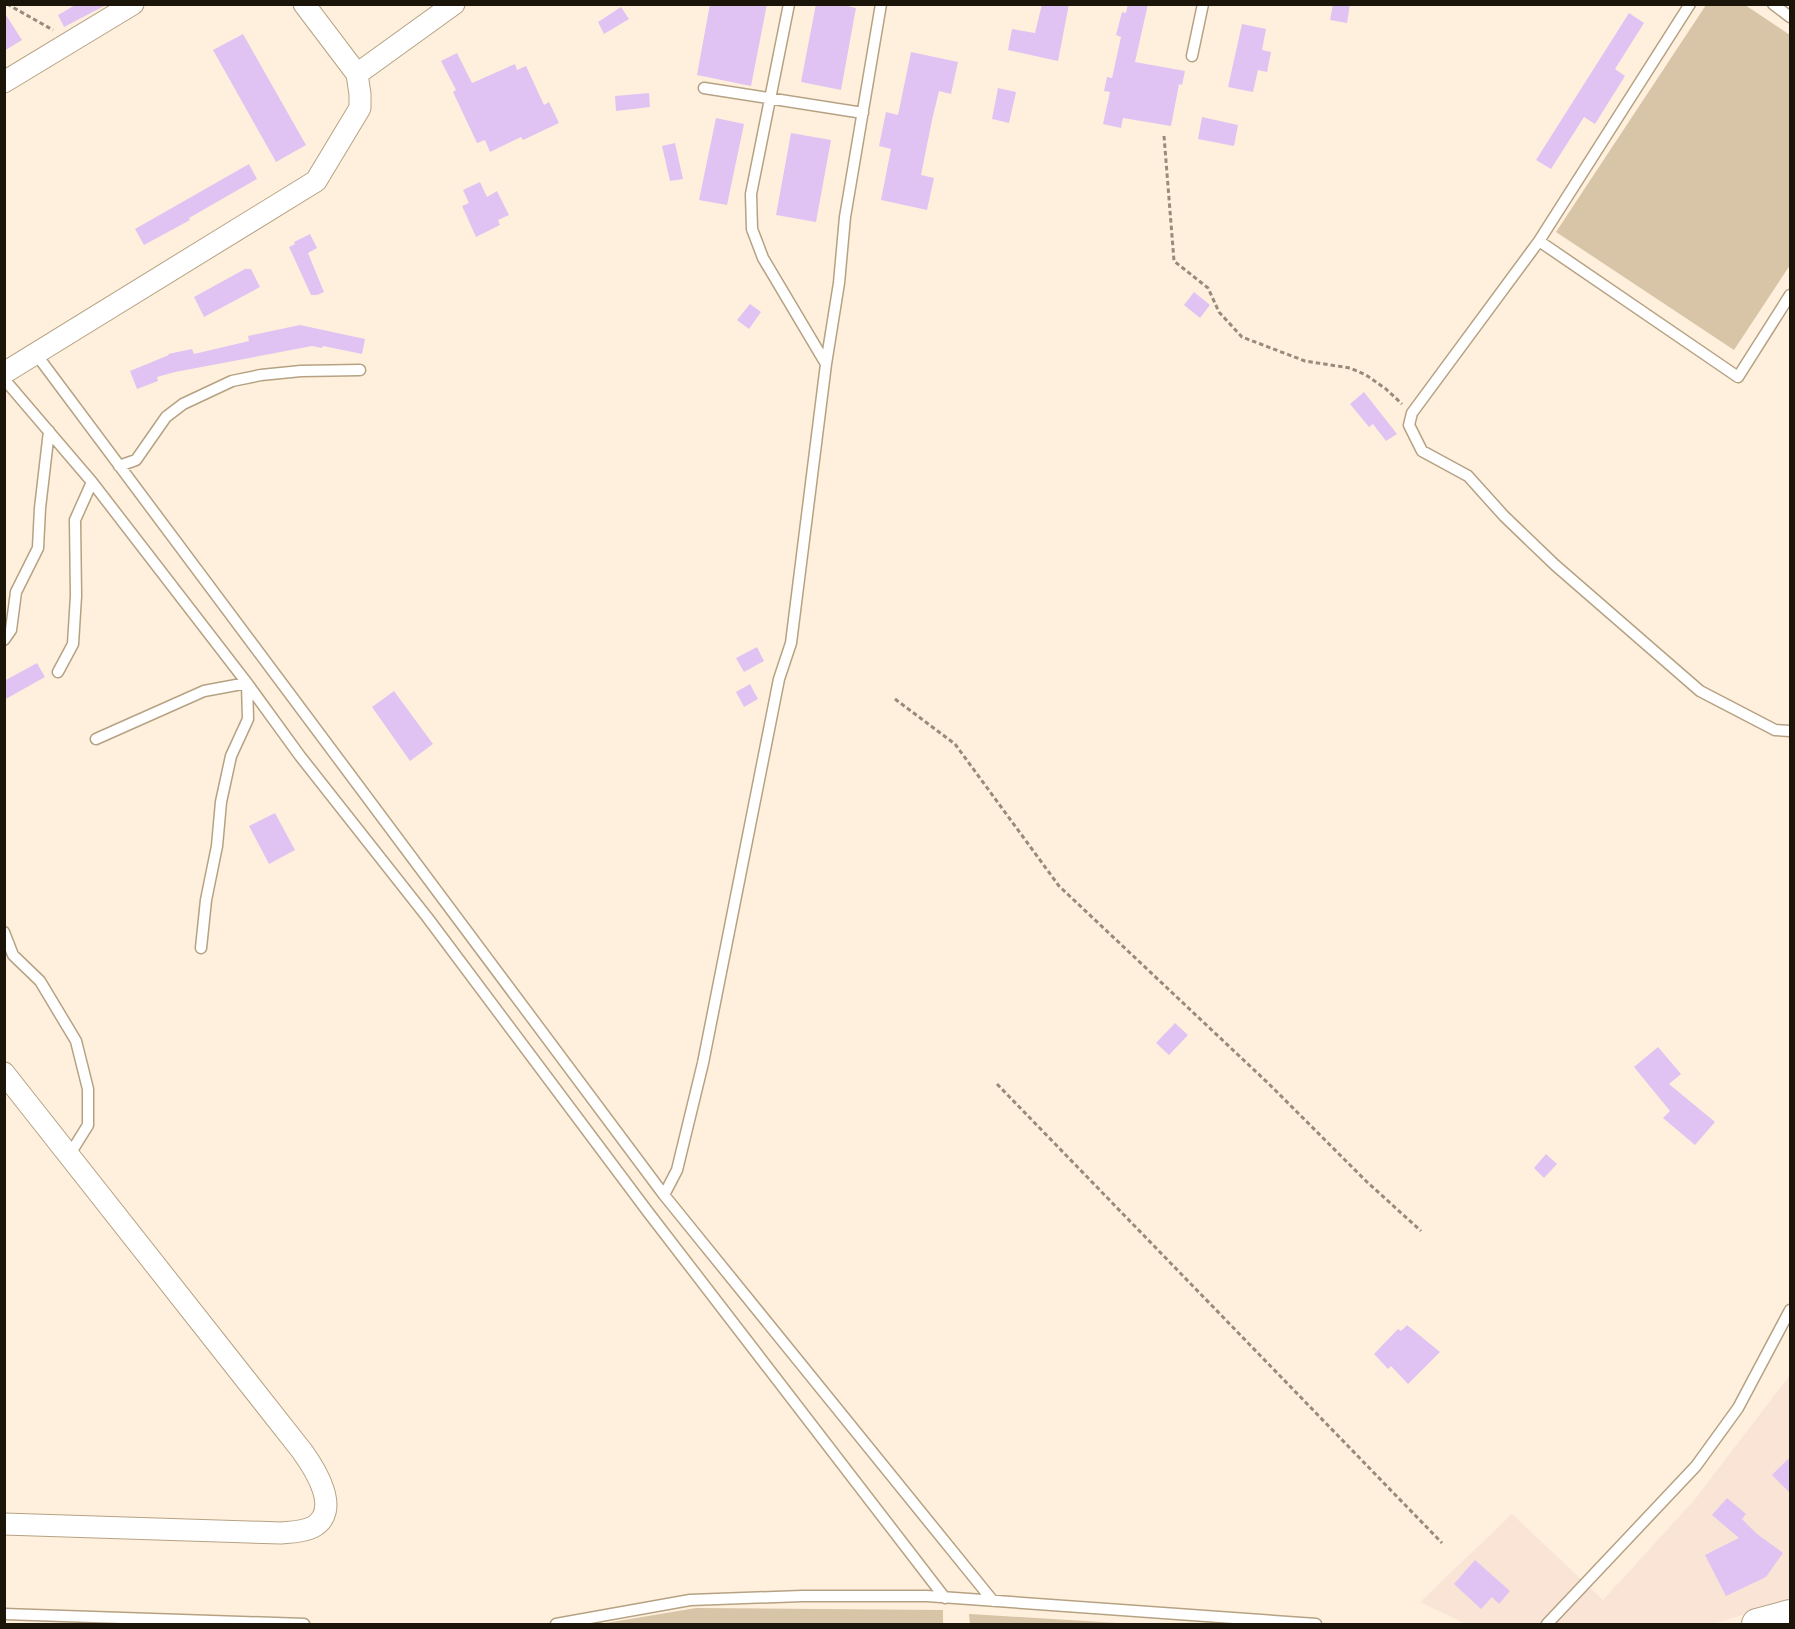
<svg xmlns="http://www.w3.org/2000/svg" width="1795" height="1629" viewBox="0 0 1795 1629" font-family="'Fira Sans Condensed',sans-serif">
<rect width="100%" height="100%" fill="#fef0dd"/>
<path fill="#fae4d6" d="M1790,1375V1601L1712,1624H1466L1420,1602L1512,1514L1603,1600L1695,1499Z"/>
<path fill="#d8c4a6" d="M1706,5H1745L1790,35V265L1734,350L1556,232Z
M696,1608L943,1610V1624H600Z
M969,1614H970L1134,1624H970Z"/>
<path fill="#e0c3f3" d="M77,4H108L64,27L58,15Z
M710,4H767L751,86L697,75Z
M816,4H839L856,8L841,90L801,82Z
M1042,4H1069L1058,61L1008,50L1012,29L1035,33Z
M1128,4H1148L1135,62L1185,71L1182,85L1179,84L1171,126L1123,118L1121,128L1103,124L1110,92L1104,91L1107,77L1112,78L1121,37L1116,35L1122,12L1126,13Z
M1333,4H1350L1347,23L1330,20Z
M621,7L629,19L604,34L598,22Z
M4,12L22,40L4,51Z
M1629,13L1644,23L1615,69L1625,76L1595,124L1584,117L1551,169L1536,160Z
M1242,24L1266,29L1262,50L1271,52L1267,72L1258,70L1253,92L1228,87Z
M243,34L306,145L276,162L213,50Z
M911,52L958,62L951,94L939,91L932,120L921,175L934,178L927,210L881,200L891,149L879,146L886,112L898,115Z
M457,53L472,83L515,64L517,70L526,66L544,105L549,102L559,123L523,140L521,137L490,152L485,140L477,143L453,92L456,90L441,61Z
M998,88L1016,92L1009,123L992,119Z
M649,93L650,107L616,111L615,96Z
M1202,117L1238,125L1234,146L1198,139Z
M716,118L744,124L727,205L699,200Z
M791,133L831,140L816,222L776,215Z
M675,143L683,179L670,181L662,146Z
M249,164L257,179L189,218L190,220L144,245L135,229Z
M480,182L487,197L497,191L509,215L498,220L500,225L476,237L462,206L469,203L463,190Z
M310,234L317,248L308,253L324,292L317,295H311L289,247L295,244L294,242Z
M245,269H251L260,287L204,317L194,297Z
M1194,292L1210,305L1200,318L1184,305Z
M750,304L761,312L749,329L737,320Z
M300,325L365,339L362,354L323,346L322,348L312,346L175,372L157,377L158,381L137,389L130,371L169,355L168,354L192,349L194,354L249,341L248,336Z
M1364,392L1397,434L1386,441L1373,424L1369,427L1350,404Z
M757,647L764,661L744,672L736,658Z
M37,663L45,677L4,700V681Z
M750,684L758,699L744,707L736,692Z
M394,691L433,744L410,761L372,707Z
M275,813L295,850L269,864L249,826Z
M1175,1023L1188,1035L1169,1055L1156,1043Z
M1658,1047L1681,1074L1669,1084L1715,1122L1695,1145L1663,1118L1670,1111L1634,1067Z
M1546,1154L1557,1164L1544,1178L1534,1168Z
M1407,1325L1440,1352L1408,1384L1391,1366L1388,1369L1374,1354L1398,1329L1401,1331Z
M1791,1456V1494L1772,1475Z
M1727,1498L1746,1514L1742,1519L1757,1534L1783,1553L1766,1577L1726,1596L1705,1555L1739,1538L1712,1515Z
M1475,1560L1510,1591L1499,1604L1492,1597L1481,1609L1454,1584Z"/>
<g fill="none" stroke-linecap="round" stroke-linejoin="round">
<g stroke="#b6a283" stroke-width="13">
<path id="lane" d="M789,4L751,194L752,229L763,258L826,364
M1690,4L1539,241L1412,413L1409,425L1422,451L1468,476L1504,516L1555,565L1700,691L1775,730L1790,731
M1773,4L1790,17
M1192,56L1203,4
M704,88L863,113
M1539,241L1738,377L1790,295
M36,354L664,1195L993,1601
M4,379L92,482L247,683L300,756L427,917L648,1212L945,1598
M119,466L136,460L166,417L183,404L232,381L261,375L301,371L360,370
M4,640L11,630L16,592L38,548L40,508L49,431
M58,672L73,644L76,596L75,520L92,482
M96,739L204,691L247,683L248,719L231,756L221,802L217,846L206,900L201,948
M4,932L13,955L40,981L76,1041L88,1089V1125L70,1154
M664,1195L677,1170L703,1063L779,679L791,643L826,364L839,283L845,217L881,4
M4,1614L304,1624
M556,1624L690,1600L802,1596H927L1316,1624
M1547,1624L1696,1466L1738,1408L1790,1310"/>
</g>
<g stroke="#b6a283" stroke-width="23">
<path id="street" d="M357,74L454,4
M4,82L133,4
M4,373L316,181L360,108V94L357,74L304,4
M4,1073L302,1451C315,1469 342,1511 313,1527C303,1532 292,1532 281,1533L4,1524"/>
</g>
<g stroke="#b6a283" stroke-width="32">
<path id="secondary" d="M1757,1624L1790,1615"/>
</g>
<path stroke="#978c7c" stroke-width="3" stroke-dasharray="4.5 3" stroke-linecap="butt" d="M7,4L53,30
M1164,136L1174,261L1208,288L1219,312L1242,337L1305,361L1350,368L1366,375L1386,389L1402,404
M895,699L955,744L1059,886L1269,1084L1366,1181L1421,1231
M997,1084L1442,1543"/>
<use href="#lane" stroke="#fff" stroke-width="10"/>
<use href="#street" stroke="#fff" stroke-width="21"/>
<use href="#secondary" stroke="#fff" stroke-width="30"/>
</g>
<rect width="1795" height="1629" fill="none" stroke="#1b1408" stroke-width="12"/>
</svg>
